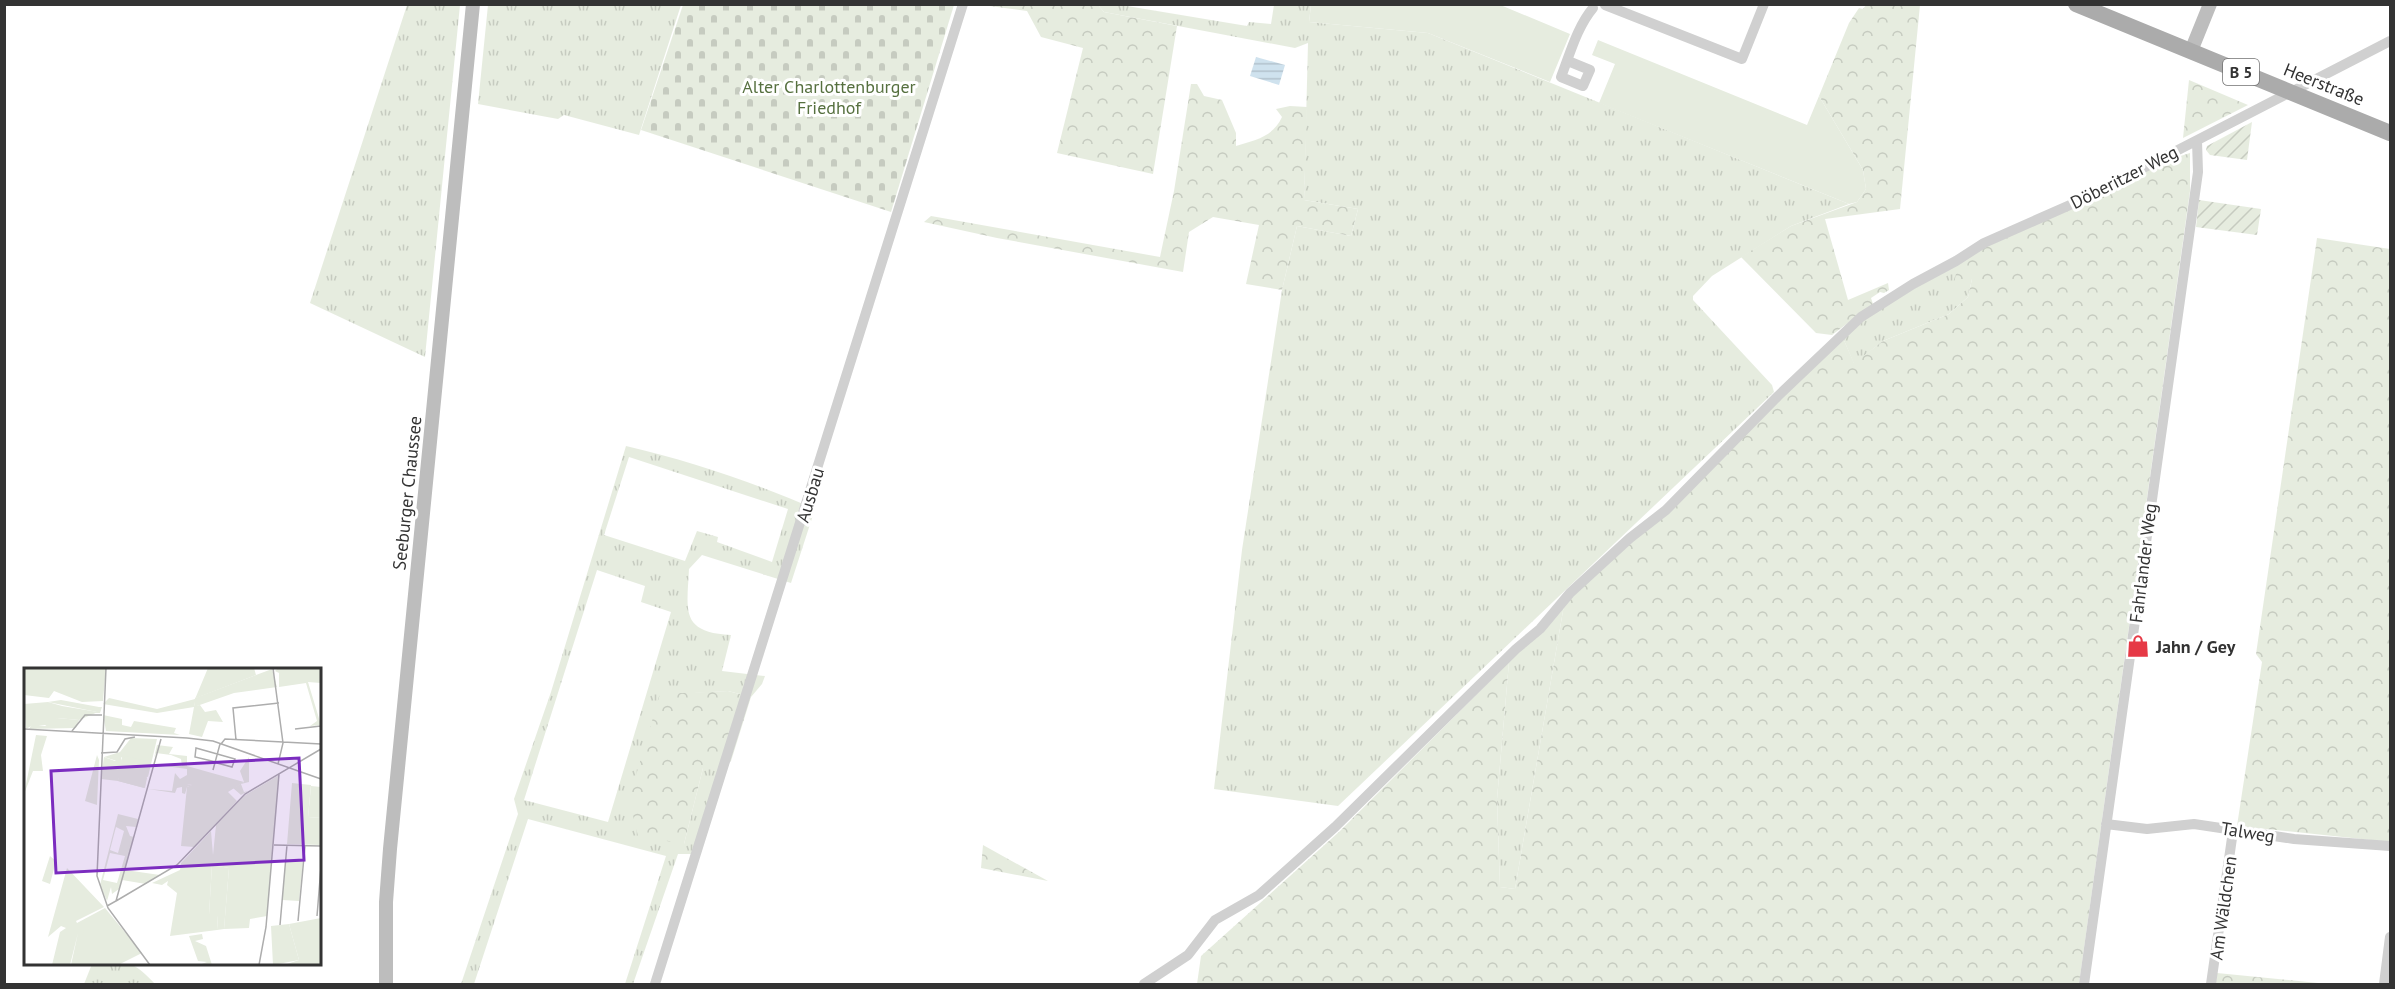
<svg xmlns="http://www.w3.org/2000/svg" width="2395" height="989" viewBox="0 0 2395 989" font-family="'PT Sans',sans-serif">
<defs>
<pattern id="grass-tufts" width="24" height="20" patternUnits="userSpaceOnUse" patternTransform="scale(1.5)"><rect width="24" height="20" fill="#e6ecdf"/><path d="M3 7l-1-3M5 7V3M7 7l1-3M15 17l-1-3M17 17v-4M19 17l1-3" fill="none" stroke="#c6cbc0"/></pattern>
<pattern id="forest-crowns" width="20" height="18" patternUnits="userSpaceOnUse" patternTransform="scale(1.5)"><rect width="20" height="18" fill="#e6ecdf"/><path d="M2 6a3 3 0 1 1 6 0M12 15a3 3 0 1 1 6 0" fill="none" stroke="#c6cbc0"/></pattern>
<pattern id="cemetery-stones" width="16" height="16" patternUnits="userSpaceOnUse" patternTransform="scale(1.5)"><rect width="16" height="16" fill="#e6ecdf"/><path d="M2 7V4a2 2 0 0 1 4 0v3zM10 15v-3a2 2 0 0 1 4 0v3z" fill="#c6cbc0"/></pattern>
<pattern id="garden-furrows" width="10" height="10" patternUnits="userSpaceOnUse" patternTransform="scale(1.5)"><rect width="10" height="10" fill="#e6ecdf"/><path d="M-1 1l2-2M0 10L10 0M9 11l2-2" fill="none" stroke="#c6cbc0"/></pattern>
<pattern id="water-rules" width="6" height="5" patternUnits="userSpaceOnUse" patternTransform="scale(1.5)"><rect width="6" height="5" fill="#cfe2ee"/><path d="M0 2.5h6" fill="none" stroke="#b2c2cd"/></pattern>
</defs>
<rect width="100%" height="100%" fill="#fff"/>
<path fill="url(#grass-tufts)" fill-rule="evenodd" d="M407,5H460L425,357L310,303Z
M488,5H681L639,135L564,115L558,119L478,104Z
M1098,5H1121L1247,26L1249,22L1271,24L1274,5H1311L1309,22L1428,33L1849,204L1791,226L1712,276L1693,296V300L1772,385L1774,392L1338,806L1214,789L1242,550L1282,290L1297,226L1351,236L1358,209L1304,200L1308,43L1295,48L1104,12Z
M1958,263L1972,279L1968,297L1949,314L1883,341L1854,364L1843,338L1867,316Z
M626,446C690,461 756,483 815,509L791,583L702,555L689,569C687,611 680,632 731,635L722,671L765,676L762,684L751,697L728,691L660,695L684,844L703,768H720L691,854H678L633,984H625L666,856L528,819L474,984H461L518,814L514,799L551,692ZM629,457L788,509L772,562L717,542L718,537L697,531L685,561L604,535ZM597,570L645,586L641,602L671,612L608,822L524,800Z
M1564,605L1515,889L1500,887L1497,799L1509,662Z
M92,964C127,963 130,957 155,984H84Z"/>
<path fill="url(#forest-crowns)" d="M1867,4L1920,5L1900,209L1825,219L1848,300L1888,283L1889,290L1884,293L1880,292L1871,298L1873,304L1832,335L1816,333L1741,257L1791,226L1857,202L1866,189L1863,170L1819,96L1849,23L1859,8L1863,9Z
M982,5H1098L1104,12L1177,26L1153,174L1057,153L1083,48L1041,37L1027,11Z
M2189,80L2248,105L2183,138Z
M1191,84H1197L1204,96L1222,100L1236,133V146C1255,140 1273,137 1282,117L1276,109L1290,106L1307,107L1304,200L1358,209L1351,236L1297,226L1282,290L1246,284L1259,225L1213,217L1189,232L1183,272L997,238L924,222L931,216L1160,257L1174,191Z
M2190,153V191L2079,984H1197L1201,956L1340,831L1509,662L1497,799L1500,887L1515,889L1564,605L1843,338L1854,363L1883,341L1949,314L1968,297L1972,279L1954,284L1958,263L1985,245L2168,160Z
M2317,238L2390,249V842L2237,826L2262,662L2256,654Z
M728,691L751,697L731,761L720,768H703L684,844L638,836L629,799L660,694Z
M983,845L1048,881L981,868Z
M2217,973L2328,984H2215Z"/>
<path fill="url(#cemetery-stones)" d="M683,5H954L891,212L641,130Z"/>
<path fill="#e6ecdf" d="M1498,4L1570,34L1550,82L1428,33L1309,22L1311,5Z
M1598,40L1807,125L1819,96L1863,170L1866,189L1857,202L1849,204L1599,103L1615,64L1592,55Z"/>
<path fill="url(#garden-furrows)" d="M2252,122L2247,160L2210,155L2206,150L2207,146Z
M2199,200L2261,209L2257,235L2196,227Z"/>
<path fill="url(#water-rules)" d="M1256,57L1285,65L1279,85L1250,76Z"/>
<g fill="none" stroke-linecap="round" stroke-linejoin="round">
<path stroke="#d0d0d0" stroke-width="10" d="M1605,5L1742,59L1764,4
M1568,61L1590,70L1583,86L1561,77C1570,54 1577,27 1593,8
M2106,824L2147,829L2194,824L2294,839L2390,846
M655,984L963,4
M1144,984L1188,955L1215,920L1259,895L1335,827L1516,649L1540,629L1570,593L1630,538L1666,510L1778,396L1861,317L1913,284L1956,261L1984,243L2079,201L2390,41
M2084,984L2198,172L2197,141
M2211,984L2233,831
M2384,984L2390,937"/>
<path stroke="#bdbdbd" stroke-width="14" d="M2191,51L2210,4
M386,984V902L390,849L473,4"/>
<path stroke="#ababab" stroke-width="16" d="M2076,4L2390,133"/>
</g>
<defs>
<g id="shop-bare" transform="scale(1.8)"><path d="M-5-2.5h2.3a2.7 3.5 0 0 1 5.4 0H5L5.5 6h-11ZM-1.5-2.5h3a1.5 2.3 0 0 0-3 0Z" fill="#e63946" stroke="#fff" stroke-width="2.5" paint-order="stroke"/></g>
</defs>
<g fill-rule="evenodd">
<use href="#shop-bare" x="2138" y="646"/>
</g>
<g text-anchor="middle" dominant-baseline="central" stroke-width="6" stroke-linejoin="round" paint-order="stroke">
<rect fill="#fff" stroke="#707070" stroke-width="1.5" x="2223" y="59" width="36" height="26" rx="4.5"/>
<g font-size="16" font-weight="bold" fill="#333">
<text x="2241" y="72">B 5</text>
</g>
<g font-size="18" fill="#333" stroke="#fff">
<text transform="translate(2324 84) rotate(22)">Heerstraße</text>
<text transform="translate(2124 177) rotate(-27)">Döberitzer Weg</text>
<text transform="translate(407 493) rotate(-84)">Seeburger Chaussee</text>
<text transform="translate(810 495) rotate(-73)">Ausbau</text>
<text transform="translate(2143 563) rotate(-83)">Fahrlander Weg</text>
<text transform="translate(2248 832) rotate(9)">Talweg</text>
<text transform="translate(2223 908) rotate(-82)">Am Wäldchen</text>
</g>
<g font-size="18" fill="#56703f" stroke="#fff">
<text x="829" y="86">Alter Charlottenburger<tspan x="829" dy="21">Friedhof</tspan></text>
</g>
<g font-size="18" font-weight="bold" fill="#333" stroke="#fff" text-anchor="start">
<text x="2156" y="646">Jahn / Gey</text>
</g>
</g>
<g transform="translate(24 668)">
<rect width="297" height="297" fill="#fff"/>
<path d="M0,0H82L79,33L58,34L30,23L25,30L0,27ZM184,0H230L232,7L172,30L170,38L176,37L181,44L192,42L199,54L184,53L178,69L165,66L170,39L133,45L79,36L85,30L133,41L171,31ZM37,32L75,39H78L76,45H62L73,44L24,34ZM33,50L55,52L52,60L5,61L8,56L21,58ZM133,77L149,79L145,86L163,88V98L220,114L204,124L213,133L170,179L157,178L163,119L168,117L163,116V101L141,98H158L157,91L147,87L132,85L130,90ZM73,87L75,92L73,137L61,133ZM96,88L99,95L94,113L77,111L80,89L91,93ZM94,146L114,151L112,159L102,158L106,168L110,169L95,221L88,226L87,219L83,233L76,217ZM92,159L100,163L94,185L86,182ZM86,185L101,188L93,215L79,212ZM26,188L32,193L26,216L18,213ZM188,197L205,200L200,261L193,262L194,248L185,247ZM43,200L80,239L52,253L53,255L81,240L118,285L94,297H47L54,265L46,297H28L36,264L42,260L37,258L24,269ZM101,202L136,207L122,216L98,212ZM297,250V297H260L275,292L265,256Z" fill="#e6ecdf" fill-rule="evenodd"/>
<path d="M24,34L38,38L74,44L55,52L33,50L31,57H9L2,61L0,36ZM79,47L98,51V57L107,59L110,53L152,60L150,65L156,67L82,63ZM12,67L23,68L17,87L19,103H9L0,126ZM107,70L133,71L124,109L118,107L123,110L121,120L94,113L98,89L93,93L80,89L96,84ZM225,89V114L217,116L220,124L224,123L217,127L209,120L220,114L216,103ZM151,105L156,111L163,107V116L169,117L163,119L161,126L158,125V119L153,120L151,125L124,121L148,123ZM255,107L243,248L226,251L225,260L200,261L205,200L188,197L185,247H194L193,262L146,268L153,225L143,217L144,213L138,217L128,215L156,202L157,195L187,163L189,187L192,157L220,128ZM268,115L287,117L284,149L297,150V177L263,176ZM262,192H279L275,233L258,232ZM265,256L275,292L249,297L247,258ZM178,266L179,271L171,273L182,278L188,297H175L183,294L174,293L165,268Z" fill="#e6ecdf"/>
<path d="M101,88L127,94L120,120L94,113ZM287,118L297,119V150L284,149Z" fill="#e6ecdf"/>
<path d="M254,0H297V15L284,14L297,57L286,58L293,53L282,15L255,19V5L251,3ZM248,1L253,19L210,25L170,39L171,30ZM61,257L79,263L70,296L52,291Z" fill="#e6ecdf"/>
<path fill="none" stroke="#adadad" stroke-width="1.5" d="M82,0L73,208L84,240L126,297M249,0L259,75L254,96M0,61L163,70M271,61L297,58M48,63L61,47H78M163,70L189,73L297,111M212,72L209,40L255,35M259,74L297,76M197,76L201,71L259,74M77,85L93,84L101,71L111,69M192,94L171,89L172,80L211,91L208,99L193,95M189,102L196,76M250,177L297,178M92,233L153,197L221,126L297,81M83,238L92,233L137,71M293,248L297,199M274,253L281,178M256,257L263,177M235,297L242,259L255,106"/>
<path fill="#7b2cbf" fill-opacity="0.15" stroke="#7b2cbf" stroke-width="3" d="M275,90L280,192L32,205L27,103Z"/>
<rect width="297" height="297" fill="none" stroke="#333" stroke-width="3"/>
</g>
<rect width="2395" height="989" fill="none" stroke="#333333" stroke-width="12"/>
</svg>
